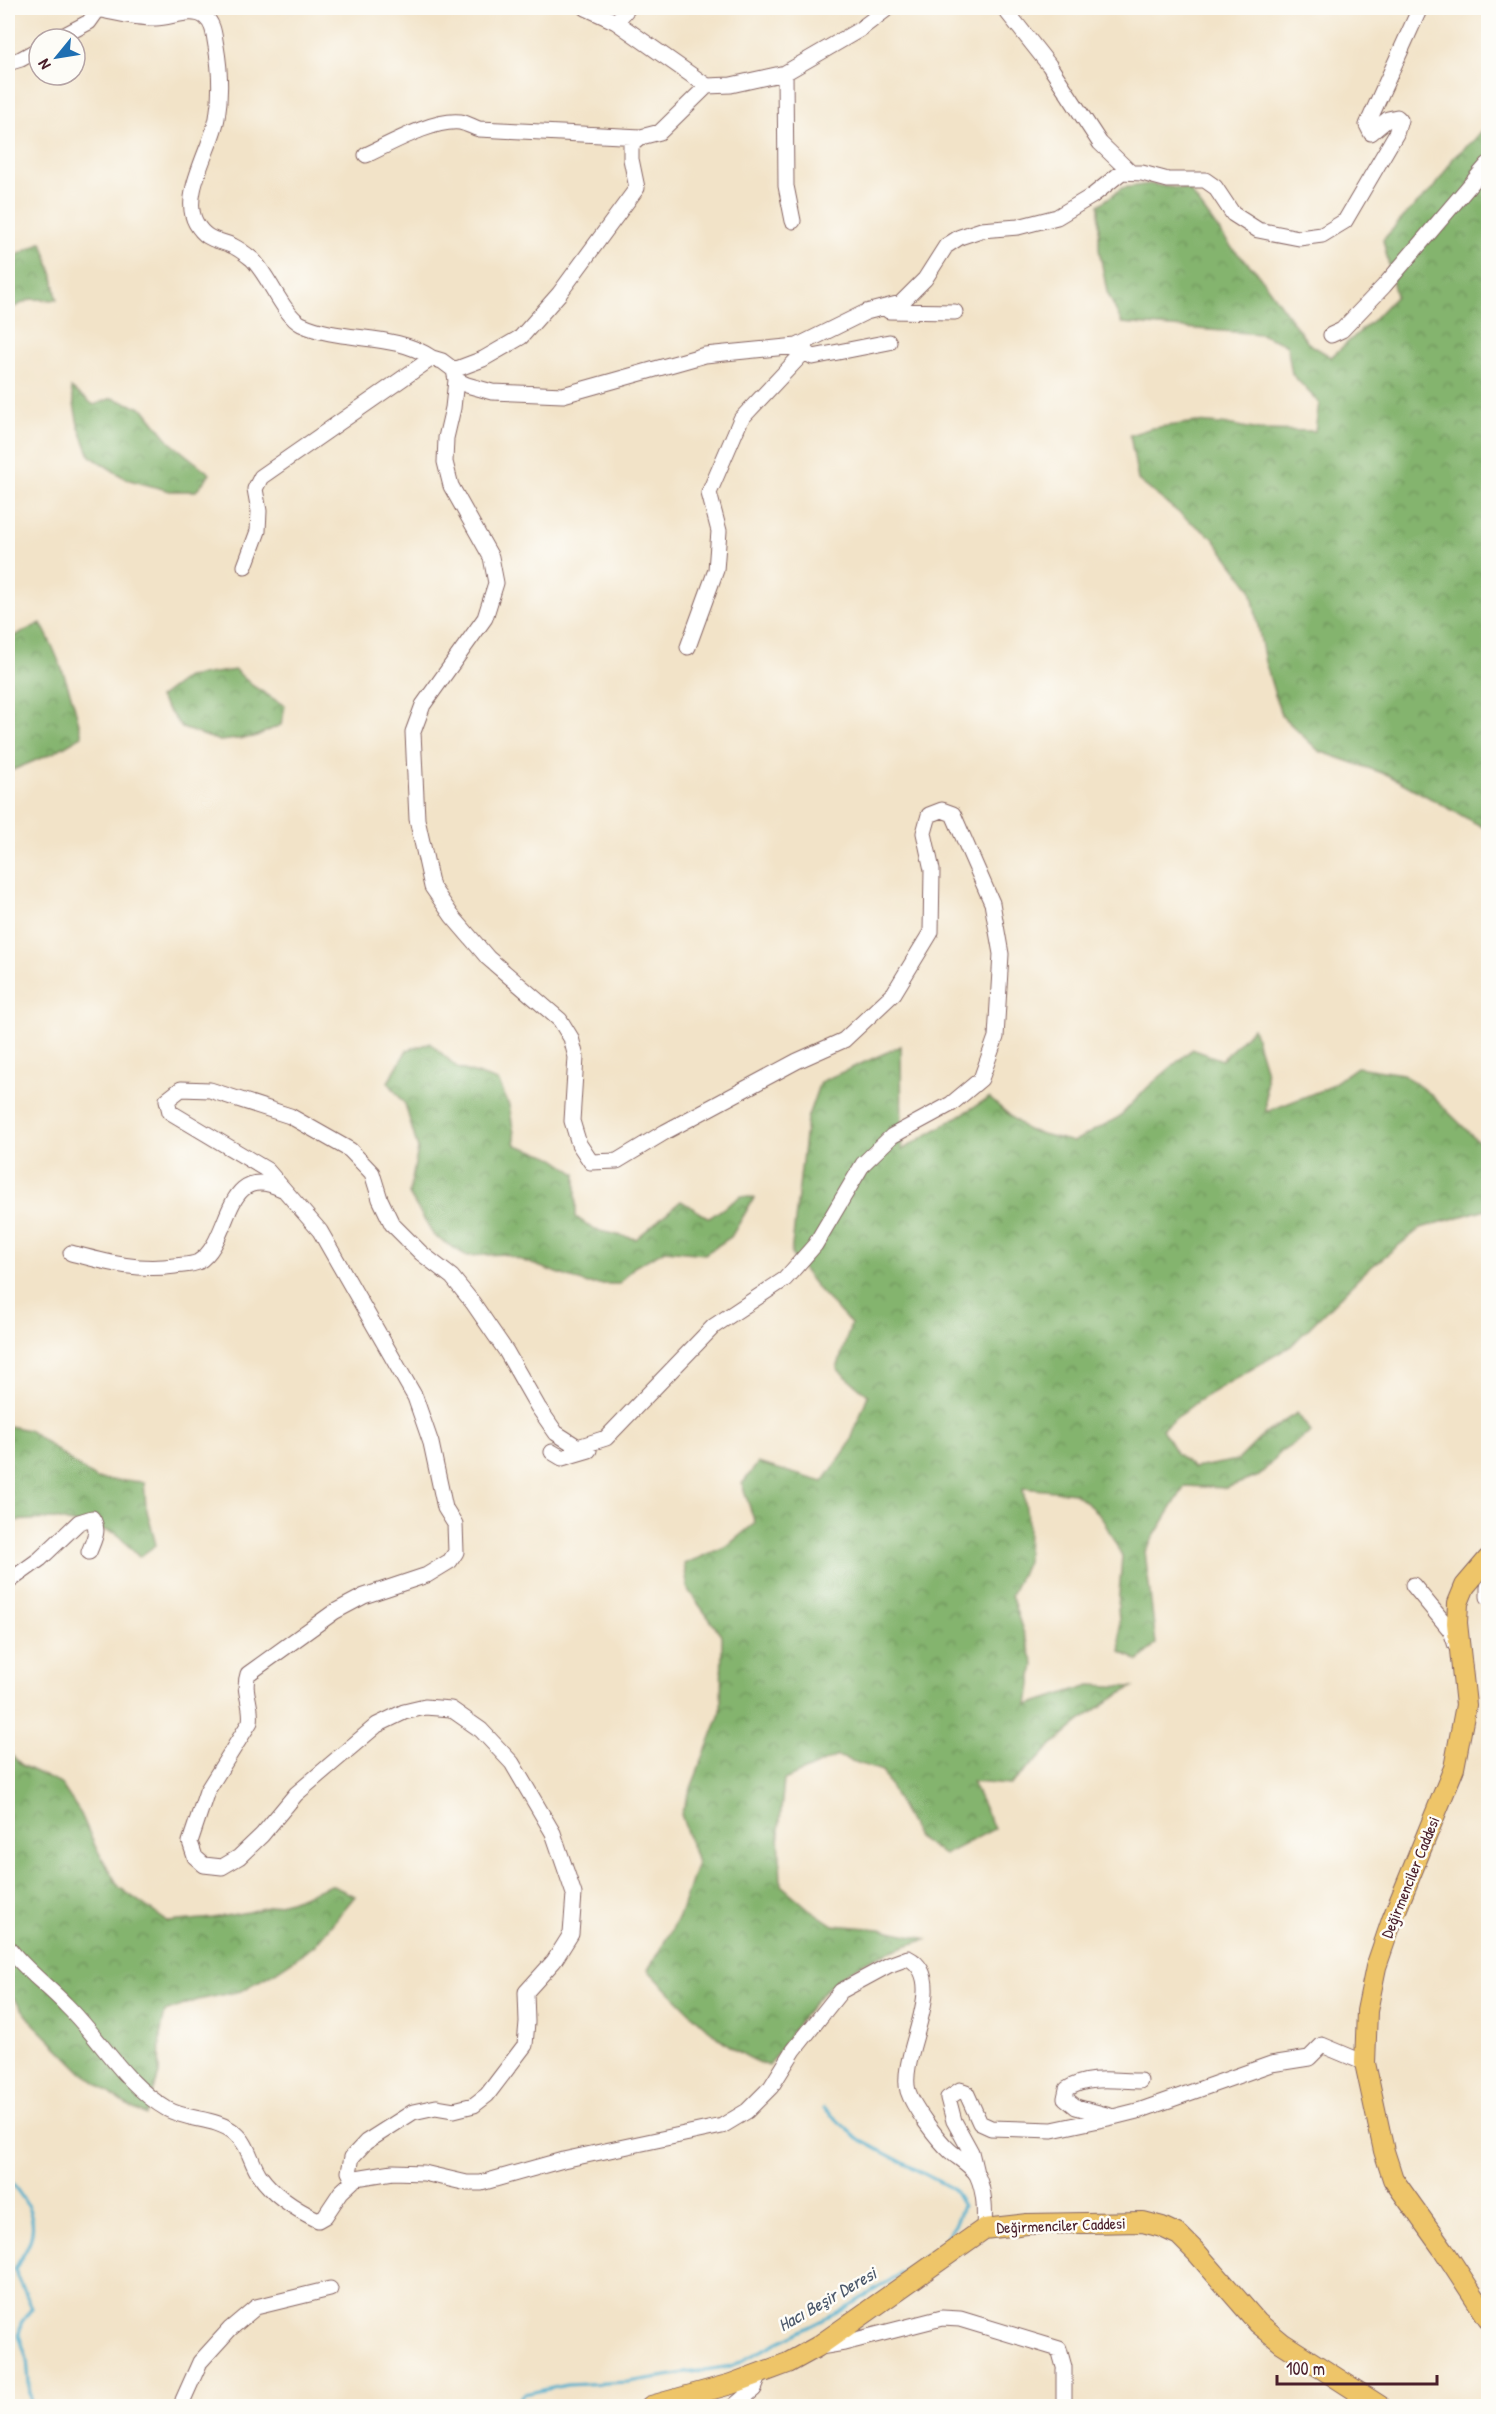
<svg xmlns="http://www.w3.org/2000/svg" width="1496" height="2414" viewBox="0 0 1496 2414" font-family="'Patrick Hand',sans-serif">
<defs>
<pattern id="forest-crowns" width="20" height="18" patternUnits="userSpaceOnUse" patternTransform="scale(1.5)"><rect width="20" height="18" fill="#84b46e"/><path d="M2 6a3 3 0 1 1 6 0M12 15a3 3 0 1 1 6 0" fill="none" stroke="#6e925b"/></pattern>
</defs>
<rect width="100%" height="100%" fill="#fdfcf7"/>
<filter id="ink" filterUnits="userSpaceOnUse"><feTurbulence type="fractalNoise" baseFrequency=".0167" numOctaves="2"/><feDisplacementMap in="SourceGraphic" scale="12" xChannelSelector="R" yChannelSelector="G"/><feConvolveMatrix kernelMatrix="1 2 1 2 8 2 1 2 1" color-interpolation-filters="sRGB"/></filter>
<filter id="wash" filterUnits="userSpaceOnUse"><feTurbulence type="fractalNoise" baseFrequency=".008" numOctaves="4" result="noise"/><feDisplacementMap in="SourceGraphic" scale="24" xChannelSelector="R" yChannelSelector="G"/><feGaussianBlur stdDeviation="1.35" result="paint"/><feColorMatrix in="noise" values="0 0 0 0 0 0 0 0 0 0 0 0 0 0 0 0 0 1.4 0 .05"/><feComposite in="paint" operator="in"/></filter>
<g filter="url(#wash)">
<rect width="100%" height="100%" fill="#f2e3c8"/>
<path fill="url(#forest-crowns)" stroke="#676a4c" stroke-width="1.5" d="M1488,124V830L1388,775L1319,751L1281,715L1265,662L1251,589L1213,538L1184,517L1138,480L1130,435L1152,428L1197,422L1232,425L1259,430L1315,431L1319,403L1292,374L1287,345L1260,334L1122,323L1107,292L1099,249V205L1122,188L1149,184L1189,190L1232,248L1256,271L1308,343L1331,357L1373,320L1396,296L1383,240L1409,211L1435,187L1454,157L1474,140Z
M42,242L53,276L57,300L31,299L8,310V260Z
M71,388L94,405L112,398L144,409L171,443L210,474L196,491H170L126,479L90,456L78,425Z
M41,623C60,659 73,696 82,736L53,753L8,772V633L12,637Z
M235,670L253,686L285,706L281,725L254,737L220,741L182,728L159,698L187,677Z
M1253,1028L1266,1072V1112L1327,1088L1357,1067L1403,1074L1431,1095L1488,1151V1213L1486,1209L1421,1228L1366,1271L1291,1346L1199,1400L1162,1429L1176,1453L1194,1468L1238,1460L1264,1434L1297,1413L1311,1432L1280,1453L1259,1476L1226,1488L1185,1486L1145,1551L1156,1644L1139,1661L1121,1652L1118,1607L1122,1556L1101,1516L1075,1493L1023,1488L1028,1523L1027,1562L1011,1595L1034,1664L1028,1705L1090,1685L1133,1687C1085,1711 1049,1749 1010,1785L972,1782L994,1829L944,1855L917,1837L882,1771L837,1756L784,1780L779,1831L781,1885L809,1909L833,1925L880,1929L928,1939C897,1948 868,1958 842,1976C816,1993 787,2039 769,2066C722,2051 682,2004 648,1970L679,1917L697,1863L681,1814L721,1711L722,1636L688,1590L684,1564L727,1546L755,1523L742,1484L758,1463L823,1482L849,1445L868,1395L837,1369L851,1324L818,1289L791,1254L807,1119L820,1082L901,1046L902,1150L989,1098L1027,1130L1073,1142L1119,1117L1148,1087L1192,1049L1222,1060Z
M430,1043L458,1068L498,1081L509,1105L516,1145L550,1156L576,1174V1217L595,1230L636,1239L681,1201L709,1218L741,1196L754,1198L731,1237L705,1254L665,1250L634,1267L619,1284H588L504,1254L467,1256L434,1236L409,1194L418,1149L405,1104L388,1082L407,1050Z
M8,1426L29,1430L96,1479L144,1482L146,1507L156,1545L139,1557L116,1533L55,1519L8,1521Z
M8,1752L23,1766L61,1784L81,1814L96,1848L119,1887L168,1922L213,1918L248,1912L290,1901L331,1885L355,1896L314,1946L275,1972L241,1991L198,2000L165,2012L160,2036L159,2074L146,2115L126,2105L83,2073L34,2024L8,1991Z"/>
<g fill="none" stroke-linecap="round" stroke-linejoin="round">
<path stroke="#4dadcc" stroke-width="3" d="M8,2178C23,2198 39,2214 30,2241C27,2251 19,2260 15,2270L32,2308L21,2323L19,2335L27,2359L31,2406
M512,2406L524,2394L567,2385L628,2382L731,2366L839,2312L897,2276L941,2245L955,2225L963,2206L953,2189L858,2139L824,2108"/>
</g>
</g>
<g filter="url(#ink)">
<g fill="none" stroke-linecap="round" stroke-linejoin="round">
<g stroke="#856462" stroke-width="17">
<path id="minor" d="M586,8L616,22L707,86
M1004,8L1049,65L1100,143L1130,172
M97,9C117,13 136,18 156,18C171,18 192,7 205,17C214,24 214,36 216,46C220,69 221,95 217,118C212,147 180,195 196,223C207,242 218,239 233,246C239,249 247,255 252,259C268,274 284,316 301,324C341,343 394,332 432,358
M616,22L628,8
M57,39L89,22L99,8
M8,63L21,59L39,49
M785,73L786,186L793,221
M366,155C390,144 433,119 460,122C466,123 473,127 479,129L641,137
M889,311L955,312
M1331,335L1342,330L1384,286L1488,164
M797,346L813,357L889,342
M454,370L456,380L467,385L492,392L563,395L705,355L797,346L866,312L901,303L925,279L946,246L960,237L981,230L1018,227L1057,217L1092,196L1122,172L1142,173L1168,180H1205L1215,187L1233,214L1258,230L1299,238L1322,235L1345,221L1396,134L1400,120L1397,117L1388,119L1371,133L1367,125L1420,8
M245,566L258,531L259,511L255,489L261,477L432,358L442,361L454,370L483,359L521,337L559,294L637,188L631,159V145L641,137L660,132L707,86L731,85L785,73L859,30L888,8
M688,647L716,570L719,531L709,493L741,419L805,351
M71,1253C109,1263 136,1271 175,1266C182,1265 192,1265 198,1262C233,1242 222,1160 282,1189
M552,1452L562,1458L589,1450
M8,1582L40,1559L79,1522L92,1518C100,1530 94,1539 89,1552
M1413,1585L1451,1631L1456,1646
M1488,1587V1597
M8,1947C24,1969 47,1985 66,2005C101,2039 124,2084 167,2109C188,2121 216,2117 235,2133C249,2144 250,2162 260,2176C274,2196 297,2210 318,2220L325,2216L341,2192L356,2178L393,2172L424,2173L467,2183H481L563,2160L722,2126L747,2111L771,2087L794,2050L841,1991L889,1965L908,1958C951,1980 898,2055 908,2091C913,2107 937,2139 950,2151C958,2158 972,2166 977,2175C985,2192 985,2211 984,2229
M1110,2116L1076,2107L1065,2098L1067,2089C1088,2075 1116,2081 1140,2081
M976,2173L971,2152L954,2121L948,2098L960,2090L966,2092L980,2123L991,2128L1052,2130L1113,2117L1141,2110L1271,2064L1309,2058L1322,2045L1365,2063
M353,2180L349,2172L352,2157L366,2142L413,2112L436,2107L454,2110L474,2105L487,2095L525,2045L527,2022L526,1992L554,1961L571,1934L574,1894L553,1833L512,1763L481,1730L451,1709L425,1707L404,1712L377,1725L296,1794L262,1835L239,1857L222,1867L204,1865L195,1857L190,1842L207,1791L250,1722C253,1704 242,1692 248,1674L334,1612L364,1596L427,1575L450,1561L456,1552L455,1524L445,1508L431,1443L415,1397L320,1231L267,1170L170,1112L167,1100L181,1089L210,1090L290,1116L350,1150L372,1173L380,1199L392,1224L421,1253L452,1277L473,1303L506,1351L538,1407L556,1433L578,1447L606,1438L714,1326L785,1279L815,1245L863,1164L892,1136L951,1104L981,1079L996,1037L1001,954L992,903L953,814L942,810L929,815L924,833L932,870L931,932L894,993L844,1040L797,1061L665,1132L617,1161L591,1162L579,1144L572,1121L576,1057L571,1038L560,1020L488,958L452,916L432,887L417,819L413,732L423,705L485,618L496,583L491,557L451,486L445,462L446,438L453,408L456,380
M820,2347L844,2343L942,2318L960,2319L1059,2349L1064,2367V2406
M183,2406V2400L200,2362L230,2329L256,2307L330,2289
M734,2406L754,2389L760,2374"/>
</g>
<g stroke="#856462" stroke-width="22">
<path id="major" d="M1488,1559L1465,1586L1458,1603L1457,1623L1466,1705L1454,1768L1392,1920L1376,1967L1367,2011L1365,2063L1384,2151L1393,2179L1443,2249L1488,2318
M651,2406L731,2384L788,2363L817,2347L844,2328L984,2229L1027,2224L1143,2222L1162,2227L1179,2235L1197,2253L1258,2323L1282,2343L1380,2406"/>
</g>
<use href="#minor" stroke="#fff" stroke-width="15"/>
<use href="#major" stroke="#eec569" stroke-width="20"/>
</g>
</g>
<g text-anchor="middle" dominant-baseline="central" stroke-width="5" stroke-linejoin="round" paint-order="stroke">
<g font-size="16" fill="#4a1f2b" stroke="#fdfcf7">
<text transform="translate(1410 1877) rotate(-68)">Değirmenciler Caddesi</text>
<text transform="translate(1061 2225) rotate(-2)">Değirmenciler Caddesi</text>
</g>
<g font-size="18" font-style="italic" fill="#4b586b" stroke="#fdfcf7">
<text transform="translate(827 2299) rotate(-30)">Hacı Beşir Deresi</text>
</g>
</g>
<rect width="1496" height="2414" fill="none" stroke="#fdfcf7" stroke-width="30"/>
<g transform="translate(57 57) rotate(240)"><circle r="28" fill="#fdfcf7" stroke="#b5a4a5" stroke-width="1.5"/>
<path d="M0-4.5L10 22L0 15L-10 22Z" fill="#1f6fb2"/>
<text y="-9" font-size="16" font-weight="bold" text-anchor="middle" fill="#4a1f2b">N</text>
</g>
<path d="M1277 2375v9h160v-9" fill="none" stroke="#4a1f2b" stroke-width="3"/>
<text x="1286" y="2375" font-size="18" fill="#4a1f2b" stroke="#fdfcf7" stroke-width="4.5" paint-order="stroke">100 m</text>
</svg>
